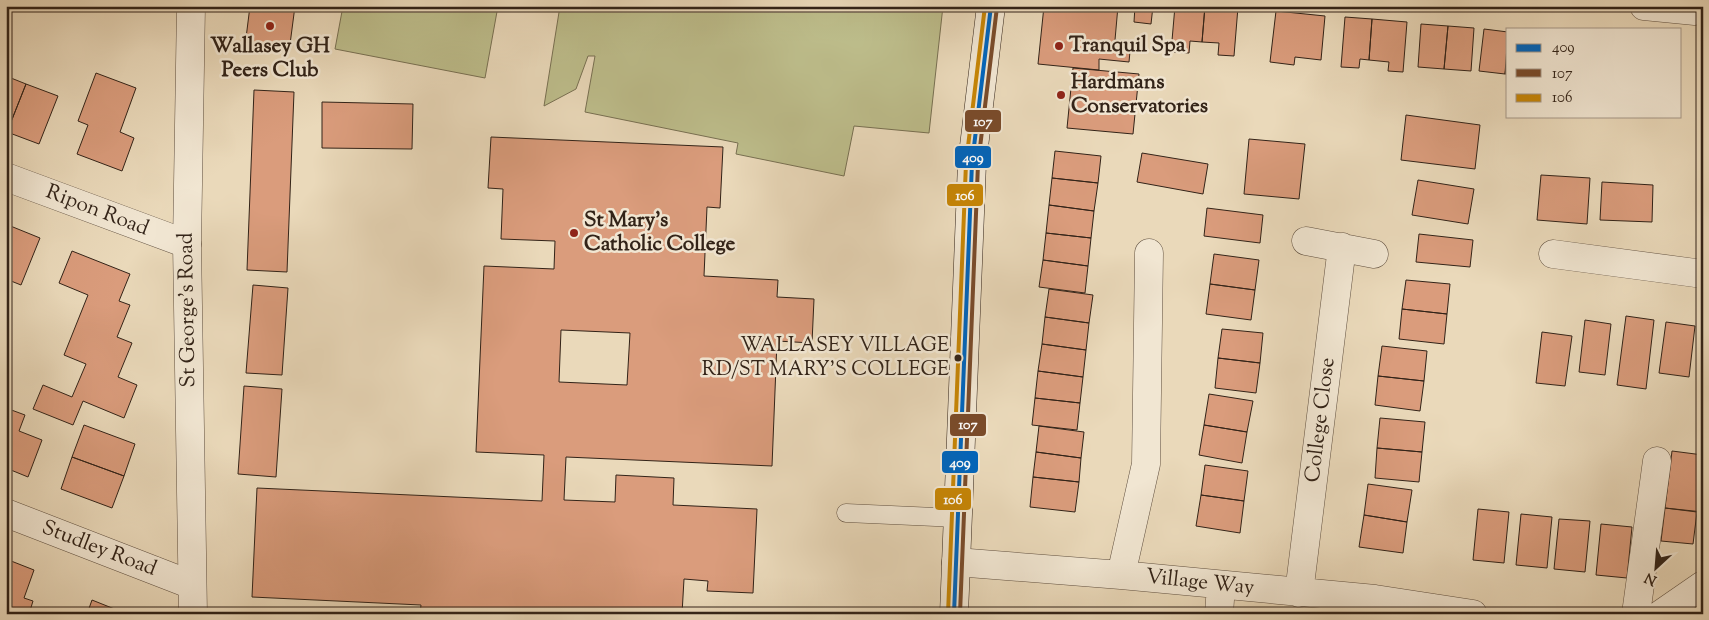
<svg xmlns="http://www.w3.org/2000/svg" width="1709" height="620" viewBox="0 0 1709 620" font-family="'Sorts Mill Goudy',serif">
<rect width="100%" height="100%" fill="#ead9ba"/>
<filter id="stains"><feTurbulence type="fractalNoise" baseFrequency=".004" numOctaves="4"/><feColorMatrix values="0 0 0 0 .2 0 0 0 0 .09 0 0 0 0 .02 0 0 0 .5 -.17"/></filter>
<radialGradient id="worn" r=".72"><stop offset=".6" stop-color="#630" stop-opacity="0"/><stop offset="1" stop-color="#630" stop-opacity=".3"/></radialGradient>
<path fill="#bdbd8b" stroke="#787052" d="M343,6H498L485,78L335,49Z
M560,6H943L929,133L854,126L844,176L736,154L738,143L585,112L595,56H588L576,89L544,106Z"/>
<path fill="#da9c7c" stroke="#322318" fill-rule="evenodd" d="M250,6H295L289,52L245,46Z
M1044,6H1118L1115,40L1131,41L1129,62L1099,59V70L1038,64Z
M1135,6H1153L1151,24L1134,22Z
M1175,6H1205L1202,42L1190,41L1189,53L1171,52Z
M1205,6L1238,7L1234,56L1218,55L1219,43L1202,42Z
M1276,11L1325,16L1321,60L1295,57L1294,65L1270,62Z
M1345,17L1372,19L1369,60L1360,59L1359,68L1341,67Z
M1372,19L1407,22L1403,72L1388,71L1389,62L1369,60Z
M1421,24L1448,26L1444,69L1418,67Z
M1448,26L1474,28L1471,71L1444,69Z
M1484,29L1508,32L1505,74L1479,71Z
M1508,53V74H1505Z
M1073,68L1139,74L1133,134L1067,128Z
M96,73L136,88L120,132L134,138L122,171L77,154L88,125L78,121Z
M6,76L26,84L7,132L6,131Z
M26,84L58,96L39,144L7,132Z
M254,90L294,92L287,272L247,270Z
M322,102L413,104L412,149L322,148Z
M1406,115L1480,125L1475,169L1401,160Z
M491,137L723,147L720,208L707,207L704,276L778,280L777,297L814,299L812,343L777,341L772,466L566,457L564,500L615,502L616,475L674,478L673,505L757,509L753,593L707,591L708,581L684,579L682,614H420L421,605L252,597L257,488L542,501L544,455L476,452L484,266L554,269L555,241L501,239L503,189L488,188ZM561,330L630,333L627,385L559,382Z
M1249,139L1305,144L1299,199L1244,194Z
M1055,151L1101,156L1098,183L1052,178Z
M1142,153L1208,164L1203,194L1137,182Z
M1541,175L1590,178L1587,224L1537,220Z
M1052,178L1098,183L1094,211L1049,205Z
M1418,180L1474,189L1468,224L1412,215Z
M1602,182L1653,185L1652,222L1600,220Z
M1049,205L1094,211L1091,238L1046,233Z
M1207,208L1263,215L1260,243L1204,236Z
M8,225L40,238L21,285L6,279V229Z
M1046,233L1091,238L1088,266L1043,260Z
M1419,234L1473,240L1470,267L1416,262Z
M72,251L130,274L119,301L130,305L117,337L132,343L118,377L137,385L124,418L83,401L73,425L33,409L43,385L72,397L86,364L64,355L88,295L59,283Z
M1214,254L1259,260L1255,290L1210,284Z
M1043,260L1088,266L1085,293L1039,287Z
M1406,280L1450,284L1447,314L1402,309Z
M1210,284L1255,290L1251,320L1206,314Z
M253,285L288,288L282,375L246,373Z
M1049,289L1093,295L1089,323L1045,317Z
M1402,309L1447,314L1444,344L1399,339Z
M1626,316L1654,320L1646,389L1617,385Z
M1045,317L1089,323L1086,350L1042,344Z
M1585,320L1611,324L1605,375L1579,372Z
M1666,322L1695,326L1689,377L1659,373Z
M1222,329L1263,333L1260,363L1218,358Z
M1542,332L1572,336L1565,386L1536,383Z
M1042,344L1086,350L1083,377L1038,371Z
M1382,346L1427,351L1424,381L1378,376Z
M1703,352V379H1699Z
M1218,358L1260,363L1256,393L1215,388Z
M1038,371L1083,377L1080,403L1035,398Z
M1378,376L1424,381L1420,411L1375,405Z
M244,386L282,389L276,477L238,474Z
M1209,394L1253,401L1247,432L1204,425Z
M1035,398L1080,403L1077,430L1032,425Z
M6,408L25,415L19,431L42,440L28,477L6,468Z
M1380,418L1425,422L1422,452L1377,448Z
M84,425L135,444L124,476L72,457Z
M1204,425L1247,432L1242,463L1199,455Z
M1039,426L1084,432L1081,458L1036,452Z
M1377,448L1422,452L1419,482L1375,478Z
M1672,451L1703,455V512L1665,508Z
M1036,452L1081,458L1079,482L1033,477Z
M72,457L124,476L112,508L61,489Z
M1205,465L1248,471L1244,501L1201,495Z
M1033,477L1079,482L1075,512L1030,507Z
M1368,484L1412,490L1407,522L1364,515Z
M1201,495L1244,501L1240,533L1196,526Z
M1665,508L1697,512L1693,544L1661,541Z
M1478,509L1509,512L1504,563L1473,560Z
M1521,514L1552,517L1547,568L1516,565Z
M1364,515L1407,522L1403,553L1359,547Z
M1559,519L1590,521L1585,572L1554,569Z
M1601,524L1632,527L1627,578L1596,575Z
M6,559L34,570L24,598L33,601L29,614H6Z
M92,600L127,614H87Z"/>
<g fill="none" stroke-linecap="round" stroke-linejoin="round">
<g stroke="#605040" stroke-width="19">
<path id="service" d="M846,513L958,518"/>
</g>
<g stroke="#605040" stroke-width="29">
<path id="minor" d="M1644,6L1695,11L1696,6
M6,177L187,244
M1306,241L1374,254
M1553,254L1703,274
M6,513L192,585
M956,562L1121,575L1375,599L1473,614
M1121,575L1146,464L1149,253
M1299,593L1342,247
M1219,614L1221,585
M1636,614L1657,461
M1661,614L1703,585"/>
</g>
<g stroke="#605040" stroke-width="29">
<path id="tertiary" d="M191,6L187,244L193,614"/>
</g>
<g stroke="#322318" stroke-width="29">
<path id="secondary" d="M954,614L972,163L991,6"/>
</g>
<use href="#service" stroke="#f1e6d2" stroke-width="18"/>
<use href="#minor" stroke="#f1e6d2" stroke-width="28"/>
<use href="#tertiary" stroke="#f1e6d2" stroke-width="28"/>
<use href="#secondary" stroke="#f1e6d2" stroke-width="28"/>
<g stroke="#f1e6d2" stroke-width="8">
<path id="bus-1" d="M954,614L972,163L991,6"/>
</g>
<g stroke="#f1e6d2" stroke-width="8">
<path id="bus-2" d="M960,614L978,164L997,7"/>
</g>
<g stroke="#f1e6d2" stroke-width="8">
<path id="bus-3" d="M948,614L966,163L985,6"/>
</g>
<use href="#bus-1" stroke="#0065bd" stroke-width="4"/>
<use href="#bus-2" stroke="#7a4b2a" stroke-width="4"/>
<use href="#bus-3" stroke="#c68506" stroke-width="4"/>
</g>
<g fill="#8f2418" stroke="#f1e6d2" stroke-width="2">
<circle cx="270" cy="26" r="5"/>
<circle cx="1059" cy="46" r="5"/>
<circle cx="1061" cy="95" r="5"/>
<circle cx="574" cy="233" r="5"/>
</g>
<circle fill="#322318" stroke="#f1e6d2" stroke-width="2" cx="958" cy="358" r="4.5"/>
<g text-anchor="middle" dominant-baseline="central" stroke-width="5" stroke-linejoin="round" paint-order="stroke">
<g font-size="20" fill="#322318" stroke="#f1e6d2" text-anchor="end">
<text x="949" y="346">WALLASEY VILLAGE<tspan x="949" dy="24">RD/ST MARY'S COLLEGE</tspan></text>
</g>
<g font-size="21" font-weight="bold" fill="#322318" stroke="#f1e6d2" text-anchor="start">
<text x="1069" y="46">Tranquil Spa</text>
<text x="270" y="47" text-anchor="middle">Wallasey GH<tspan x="270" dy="24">Peers Club</tspan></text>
<text x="1071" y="83">Hardmans<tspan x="1071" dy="24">Conservatories</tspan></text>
<text x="584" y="221">St Mary's<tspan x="584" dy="24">Catholic College</tspan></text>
</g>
<g font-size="21" fill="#322318" stroke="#f1e6d2">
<text transform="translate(97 211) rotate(21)">Ripon Road</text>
<text transform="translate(188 310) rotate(-91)">St George's Road</text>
<text transform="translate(1321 420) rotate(-83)">College Close</text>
<text transform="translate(99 549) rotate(21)">Studley Road</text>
<text transform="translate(1200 583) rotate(6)">Village Way</text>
</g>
</g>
<g stroke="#f1e6d2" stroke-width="2">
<rect x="964" y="109" width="38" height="24" rx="5" fill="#7a4b2a"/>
<rect x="954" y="145" width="38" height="24" rx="5" fill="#0065bd"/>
<rect x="946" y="183" width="38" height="24" rx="5" fill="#c68506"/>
<rect x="949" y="413" width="38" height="24" rx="5" fill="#7a4b2a"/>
<rect x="941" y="450" width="38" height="24" rx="5" fill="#0065bd"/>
<rect x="934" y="487" width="38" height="24" rx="5" fill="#c68506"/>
</g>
<g font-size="14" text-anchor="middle" font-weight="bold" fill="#fff">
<text x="983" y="126">107</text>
<text x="973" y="162">409</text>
<text x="965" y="200">106</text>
<text x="968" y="429">107</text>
<text x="960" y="467">409</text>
<text x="953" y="504">106</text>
</g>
<rect width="1709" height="620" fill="none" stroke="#ead9ba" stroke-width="25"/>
<rect x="8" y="8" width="1694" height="605" fill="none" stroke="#322318" stroke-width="2.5"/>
<rect x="12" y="12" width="1684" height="595" fill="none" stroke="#322318"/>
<rect x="1506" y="28" width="175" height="90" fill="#f1e6d2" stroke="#a59888"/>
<rect x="1516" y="44" width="25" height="8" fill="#0065bd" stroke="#a59888"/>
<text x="1552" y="52" font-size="15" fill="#322318">409</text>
<rect x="1516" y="69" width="25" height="8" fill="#7a4b2a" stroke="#a59888"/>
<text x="1552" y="78" font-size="15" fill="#322318">107</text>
<rect x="1516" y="94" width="25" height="8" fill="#c68506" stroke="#a59888"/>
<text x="1552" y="102" font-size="15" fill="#322318">106</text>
<g transform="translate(1656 568) rotate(206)" stroke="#f1e6d2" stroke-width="4" paint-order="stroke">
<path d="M0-4L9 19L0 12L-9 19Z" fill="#322318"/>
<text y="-8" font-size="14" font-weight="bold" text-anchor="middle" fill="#322318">N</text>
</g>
<rect width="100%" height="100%" filter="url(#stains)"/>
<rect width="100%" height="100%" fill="url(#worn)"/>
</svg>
